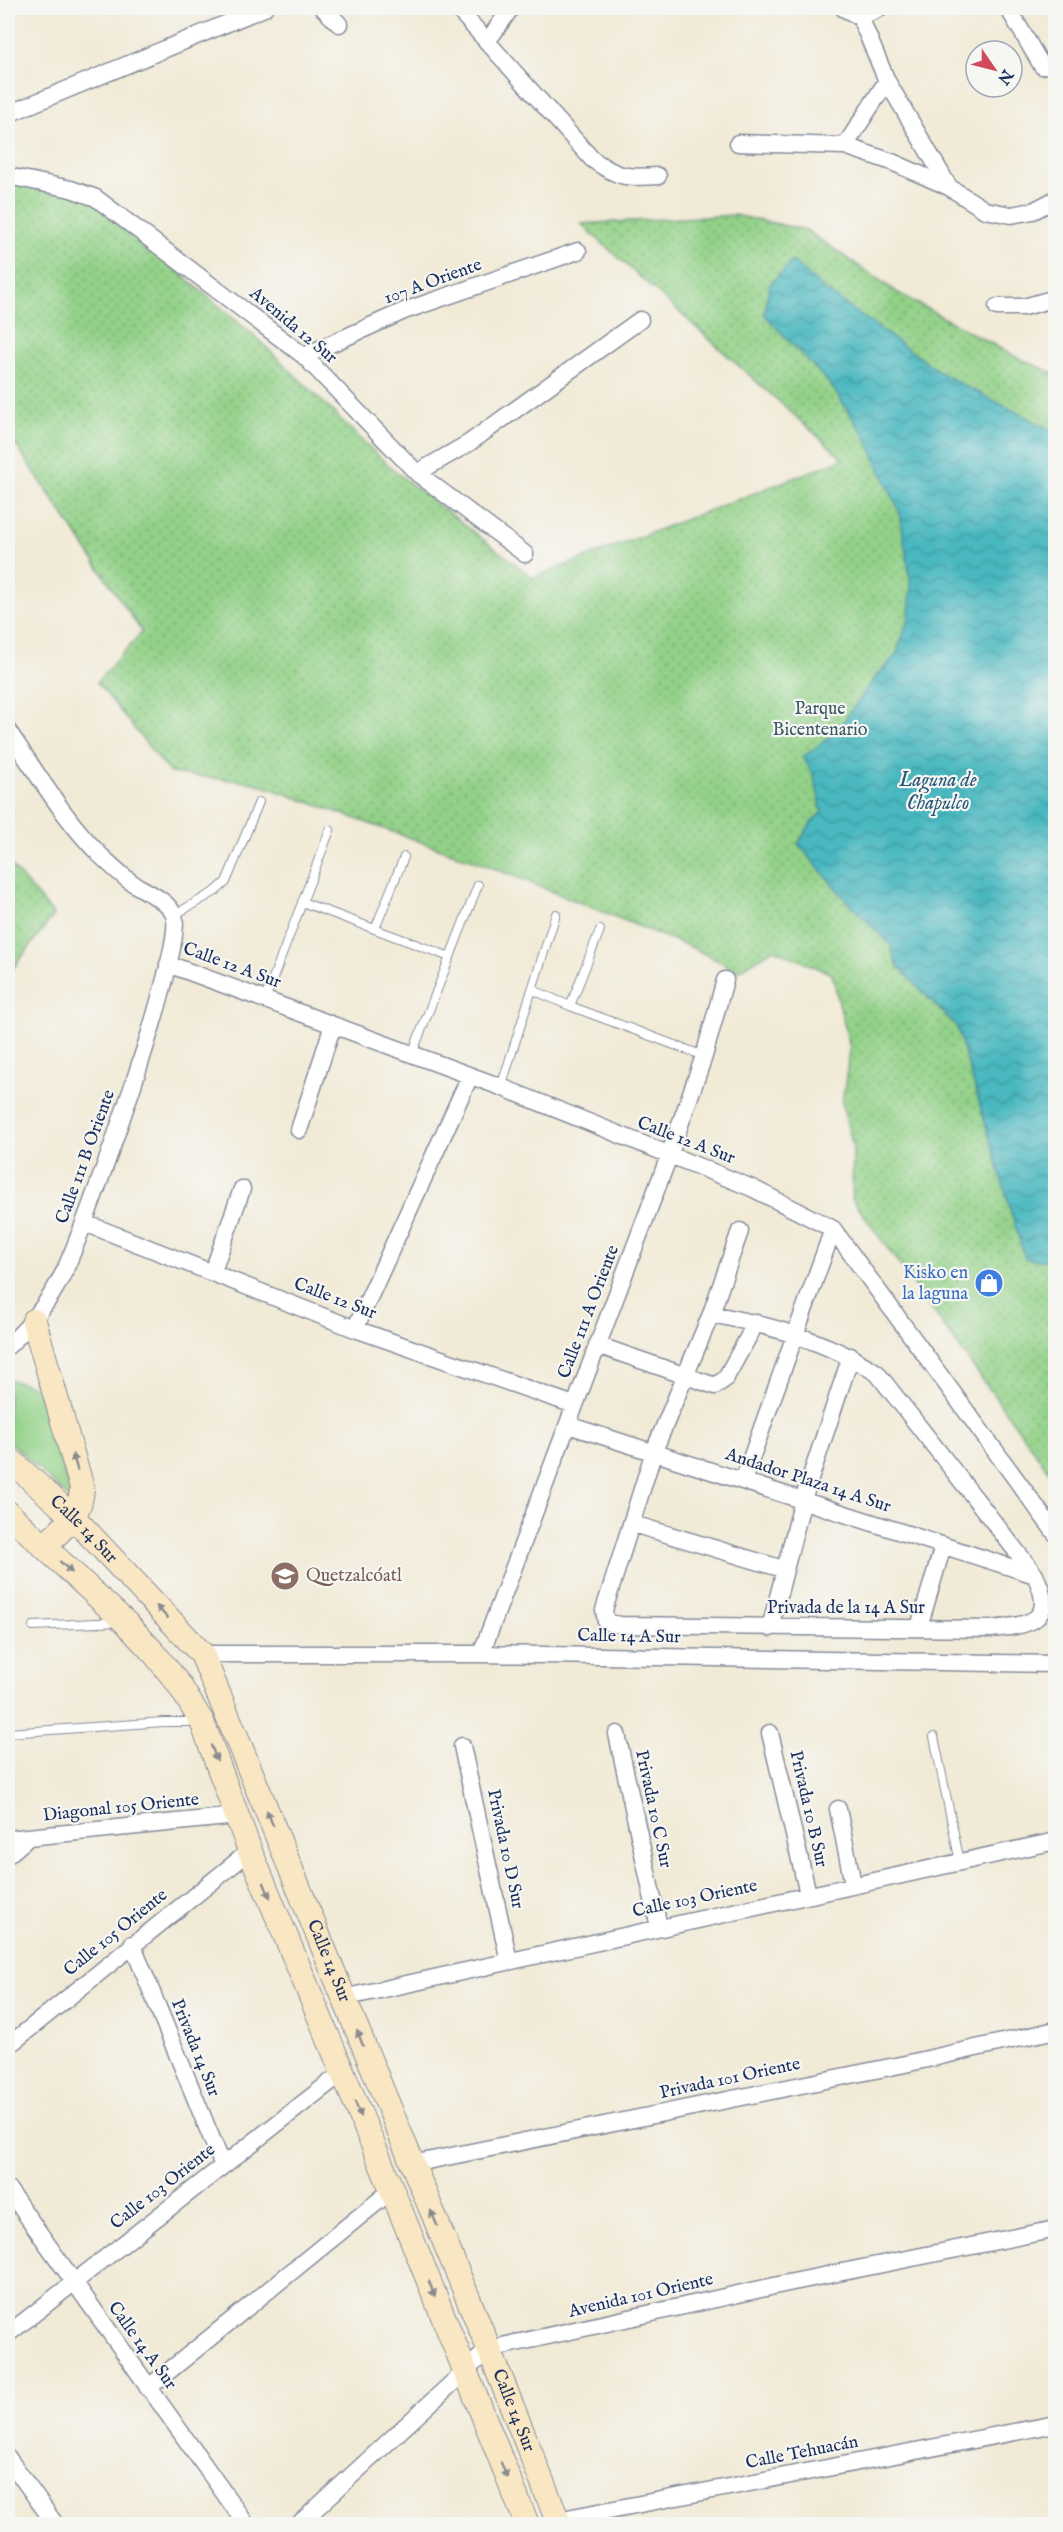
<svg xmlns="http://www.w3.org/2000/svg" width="1063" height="2532" viewBox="0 0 1063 2532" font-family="'IM FELL English',serif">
<defs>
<pattern id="park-dots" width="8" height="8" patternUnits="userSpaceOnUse" patternTransform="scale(1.5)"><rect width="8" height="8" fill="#92d187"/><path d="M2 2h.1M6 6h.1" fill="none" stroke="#76aa72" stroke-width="1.8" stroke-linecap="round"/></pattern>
<pattern id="water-waves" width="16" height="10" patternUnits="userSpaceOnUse" patternTransform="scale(1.5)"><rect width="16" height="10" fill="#48b8c0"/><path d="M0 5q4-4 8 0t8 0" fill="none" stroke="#3b969f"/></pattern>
</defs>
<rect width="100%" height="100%" fill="#f6f6f2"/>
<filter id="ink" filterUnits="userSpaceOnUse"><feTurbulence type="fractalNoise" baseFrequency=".0167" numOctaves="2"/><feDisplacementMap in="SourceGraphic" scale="12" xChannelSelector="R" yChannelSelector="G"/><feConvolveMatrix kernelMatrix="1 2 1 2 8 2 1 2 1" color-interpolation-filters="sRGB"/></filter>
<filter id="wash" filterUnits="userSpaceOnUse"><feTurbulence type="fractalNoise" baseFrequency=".008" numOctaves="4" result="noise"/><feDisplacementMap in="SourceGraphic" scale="24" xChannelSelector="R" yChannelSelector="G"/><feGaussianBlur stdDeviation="1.35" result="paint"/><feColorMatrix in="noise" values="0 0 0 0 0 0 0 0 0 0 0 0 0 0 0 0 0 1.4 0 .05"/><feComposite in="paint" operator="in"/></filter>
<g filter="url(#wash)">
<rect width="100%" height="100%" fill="#f1ead6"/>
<path fill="#92d187" stroke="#568072" stroke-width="1.5" d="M8,1379L39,1388L73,1502L8,1440Z"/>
<path fill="url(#park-dots)" stroke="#568072" stroke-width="1.5" d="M8,179L91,197L260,341L391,468L533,578L843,459L581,224L735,215L806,230L900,294L1014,356L1055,374V1480L852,1199L853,1146L842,1104L850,1048L832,974L774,949L738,971L693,948L486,865L255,783L170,773L97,682L142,632L8,433Z
M8,862L54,915L8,975Z"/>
<path fill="url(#water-waves)" stroke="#32748f" stroke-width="1.5" d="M793,261L821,287L946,376L1055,432V1261L1025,1259L957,1027L898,966L890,944L845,899L798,844L811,823L822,812L814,776L803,757L835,733L877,675L896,655L909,618L911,586L900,513L865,436L830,384L764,314L770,284Z"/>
</g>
<g filter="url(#ink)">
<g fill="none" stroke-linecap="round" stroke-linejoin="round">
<g stroke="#868c9a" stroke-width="10">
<path id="service" d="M302,902L450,957
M174,915L216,891L226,882L259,802
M375,929L404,857
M533,990L570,1006L704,1056
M265,999L330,830
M570,1006L600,930
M412,1054L478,885
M501,1087L556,914
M33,1626L118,1622
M8,1733L164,1722H199
M934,1737L960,1862"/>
</g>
<g stroke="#868c9a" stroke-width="19">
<path id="minor" d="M323,8L339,24
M457,8L592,159C618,178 626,178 658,176
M843,8L860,17L887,81L949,187
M1008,8L1042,66
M860,17L880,8
M487,42L511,8
M8,114L264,8
M738,143L845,146L892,162L949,187L985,210L1011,215L1033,211L1056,199
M845,146L887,81
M8,176L71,189L96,198L304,356L417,473L525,554
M997,307H1024L1056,298
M304,356L404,311L578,251
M417,473L469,443L640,320
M8,731C37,773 64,819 100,855C110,864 120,874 131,882C144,891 168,900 174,915C187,947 84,1231 63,1274C49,1302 31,1325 8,1346
M168,964L501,1087L752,1188L833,1229L1056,1534
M299,1130L333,1025
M85,1223L355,1329L574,1405
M213,1271L242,1189
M711,1314C768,1325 828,1341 877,1373L1035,1575C1057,1621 1031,1625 991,1629L620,1625L606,1622L604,1610L654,1451L711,1314L740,1231
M355,1329L470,1076
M597,1345L715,1386L725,1379L756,1323
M568,1425L1035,1575
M743,1481L833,1229
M633,1524L783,1569
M919,1627L943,1546
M770,1628L803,1500L851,1356
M202,1654H481L1056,1664
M481,1654L669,1156L704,1056L725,980
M770,1733L808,1894
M617,1734L659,1927
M462,1746L509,1961
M838,1809L853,1884
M8,1839L237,1816
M8,1855L29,1837
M132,1944L223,2166
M343,1998L1056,1841
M8,2046L250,1851
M412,2164L905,2064L1056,2030
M8,2189L246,2524
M8,2334L343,2072
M148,2388L392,2190
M8,2458L55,2524
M557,2520L1056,2424
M299,2524L489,2349L788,2283L1056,2229"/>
</g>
<g stroke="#868c9a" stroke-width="26">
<g id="secondary">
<path d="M34,1321L82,1488C81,1516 63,1528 44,1546"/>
<path id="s1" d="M8,1458L74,1518L202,1654L489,2349L559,2524"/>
<path d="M8,1513L125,1622L154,1653L178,1683L202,1722L250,1851L392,2190L527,2524"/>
</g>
</g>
<use href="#service" stroke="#fff" stroke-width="8"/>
<use href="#minor" stroke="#fff" stroke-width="16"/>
<use href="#secondary" stroke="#f9e7c3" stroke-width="24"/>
</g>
<defs><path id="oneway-solid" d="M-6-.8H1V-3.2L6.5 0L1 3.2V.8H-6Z" transform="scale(1.5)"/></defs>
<g fill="#8a8b90">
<use href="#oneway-solid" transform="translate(75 1462) rotate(-106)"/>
<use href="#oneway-solid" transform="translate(66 1567) rotate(43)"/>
<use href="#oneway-solid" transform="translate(162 1612) rotate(-133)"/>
<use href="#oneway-solid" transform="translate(214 1753) rotate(69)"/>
<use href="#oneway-solid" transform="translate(270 1818) rotate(-112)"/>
<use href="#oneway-solid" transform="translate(267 1890) rotate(67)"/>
<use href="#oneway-solid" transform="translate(360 2038) rotate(-112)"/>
<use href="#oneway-solid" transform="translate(358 2109) rotate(67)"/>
<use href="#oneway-solid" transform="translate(434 2218) rotate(-113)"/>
<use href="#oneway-solid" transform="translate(432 2289) rotate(68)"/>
<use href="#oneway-solid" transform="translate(504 2470) rotate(68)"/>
</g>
</g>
<defs>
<g id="shop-disc" transform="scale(1.5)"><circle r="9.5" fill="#3f7fe0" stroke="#f6f6f2"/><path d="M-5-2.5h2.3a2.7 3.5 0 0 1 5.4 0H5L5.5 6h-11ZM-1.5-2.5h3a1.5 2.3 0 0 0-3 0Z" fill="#fff"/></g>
<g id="school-disc" transform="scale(1.5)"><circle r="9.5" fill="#8d6e63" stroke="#f6f6f2"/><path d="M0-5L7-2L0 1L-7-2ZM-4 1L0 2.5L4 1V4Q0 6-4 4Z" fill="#fff"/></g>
</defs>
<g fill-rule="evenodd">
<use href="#shop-disc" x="989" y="1283"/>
<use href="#school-disc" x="285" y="1576"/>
</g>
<g text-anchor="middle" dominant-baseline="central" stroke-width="4.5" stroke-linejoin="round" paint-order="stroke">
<g font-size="18" fill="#1b2f5e" stroke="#f6f6f2">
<text transform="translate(433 282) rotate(-20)">107 A Oriente</text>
<text transform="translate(293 326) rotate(40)">Avenida 12 Sur</text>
<text transform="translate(232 966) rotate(20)">Calle 12 A Sur</text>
<text transform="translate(686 1141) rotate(21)">Calle 12 A Sur</text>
<text transform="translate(86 1157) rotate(-70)">Calle 111 B Oriente</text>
<text transform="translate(335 1299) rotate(21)">Calle 12 Sur</text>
<text transform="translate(589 1312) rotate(-69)">Calle 111 A Oriente</text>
<text transform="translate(808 1481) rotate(18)">Andador Plaza 14 A Sur</text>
<text stroke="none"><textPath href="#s1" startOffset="104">Calle 14 Sur</textPath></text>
<text x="846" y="1608">Privada de la 14 A Sur</text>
<text transform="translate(629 1637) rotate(1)">Calle 14 A Sur</text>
<text transform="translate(121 1808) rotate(-6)">Diagonal 105 Oriente</text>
<text transform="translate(653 1809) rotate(78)">Privada 10 C Sur</text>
<text transform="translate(808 1809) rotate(77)">Privada 10 B Sur</text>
<text transform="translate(505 1849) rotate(78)">Privada 10 D Sur</text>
<text transform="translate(695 1899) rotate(-12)">Calle 103 Oriente</text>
<text transform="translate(116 1933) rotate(-39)">Calle 105 Oriente</text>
<text stroke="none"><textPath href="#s1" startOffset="608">Calle 14 Sur</textPath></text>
<text transform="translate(195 2048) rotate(68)">Privada 14 Sur</text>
<text transform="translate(730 2079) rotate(-12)">Privada 101 Oriente</text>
<text transform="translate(163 2187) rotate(-38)">Calle 103 Oriente</text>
<text transform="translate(641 2296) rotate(-13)">Avenida 101 Oriente</text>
<text transform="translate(142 2346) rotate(54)">Calle 14 A Sur</text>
<text stroke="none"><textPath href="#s1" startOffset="1094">Calle 14 Sur</textPath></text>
<text transform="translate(802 2453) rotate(-11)">Calle Tehuacán</text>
</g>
<g font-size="18" fill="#395868" stroke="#f6f6f2">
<text x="820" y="709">Parque<tspan x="820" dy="21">Bicentenario</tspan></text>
</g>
<g font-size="18" fill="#366cbe" stroke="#f6f6f2" text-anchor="end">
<text x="968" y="1273">Kisko en<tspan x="968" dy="21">la laguna</tspan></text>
</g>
<g font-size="18" fill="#785e54" stroke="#f6f6f2" text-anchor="start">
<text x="306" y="1576">Quetzalcóatl</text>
</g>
<g font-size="20" font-style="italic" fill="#28587b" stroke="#f6f6f2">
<text x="938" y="780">Laguna de<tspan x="938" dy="23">Chapulco</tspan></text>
</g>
</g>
<rect width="1063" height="2532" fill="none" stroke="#f6f6f2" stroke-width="30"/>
<g transform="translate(994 69) rotate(125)"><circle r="28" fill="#f6f6f2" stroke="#9ea6b7" stroke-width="1.5"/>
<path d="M0-4.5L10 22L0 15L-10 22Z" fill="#d1495b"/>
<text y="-9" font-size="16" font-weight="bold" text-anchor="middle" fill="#1b2f5e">N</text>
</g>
</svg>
